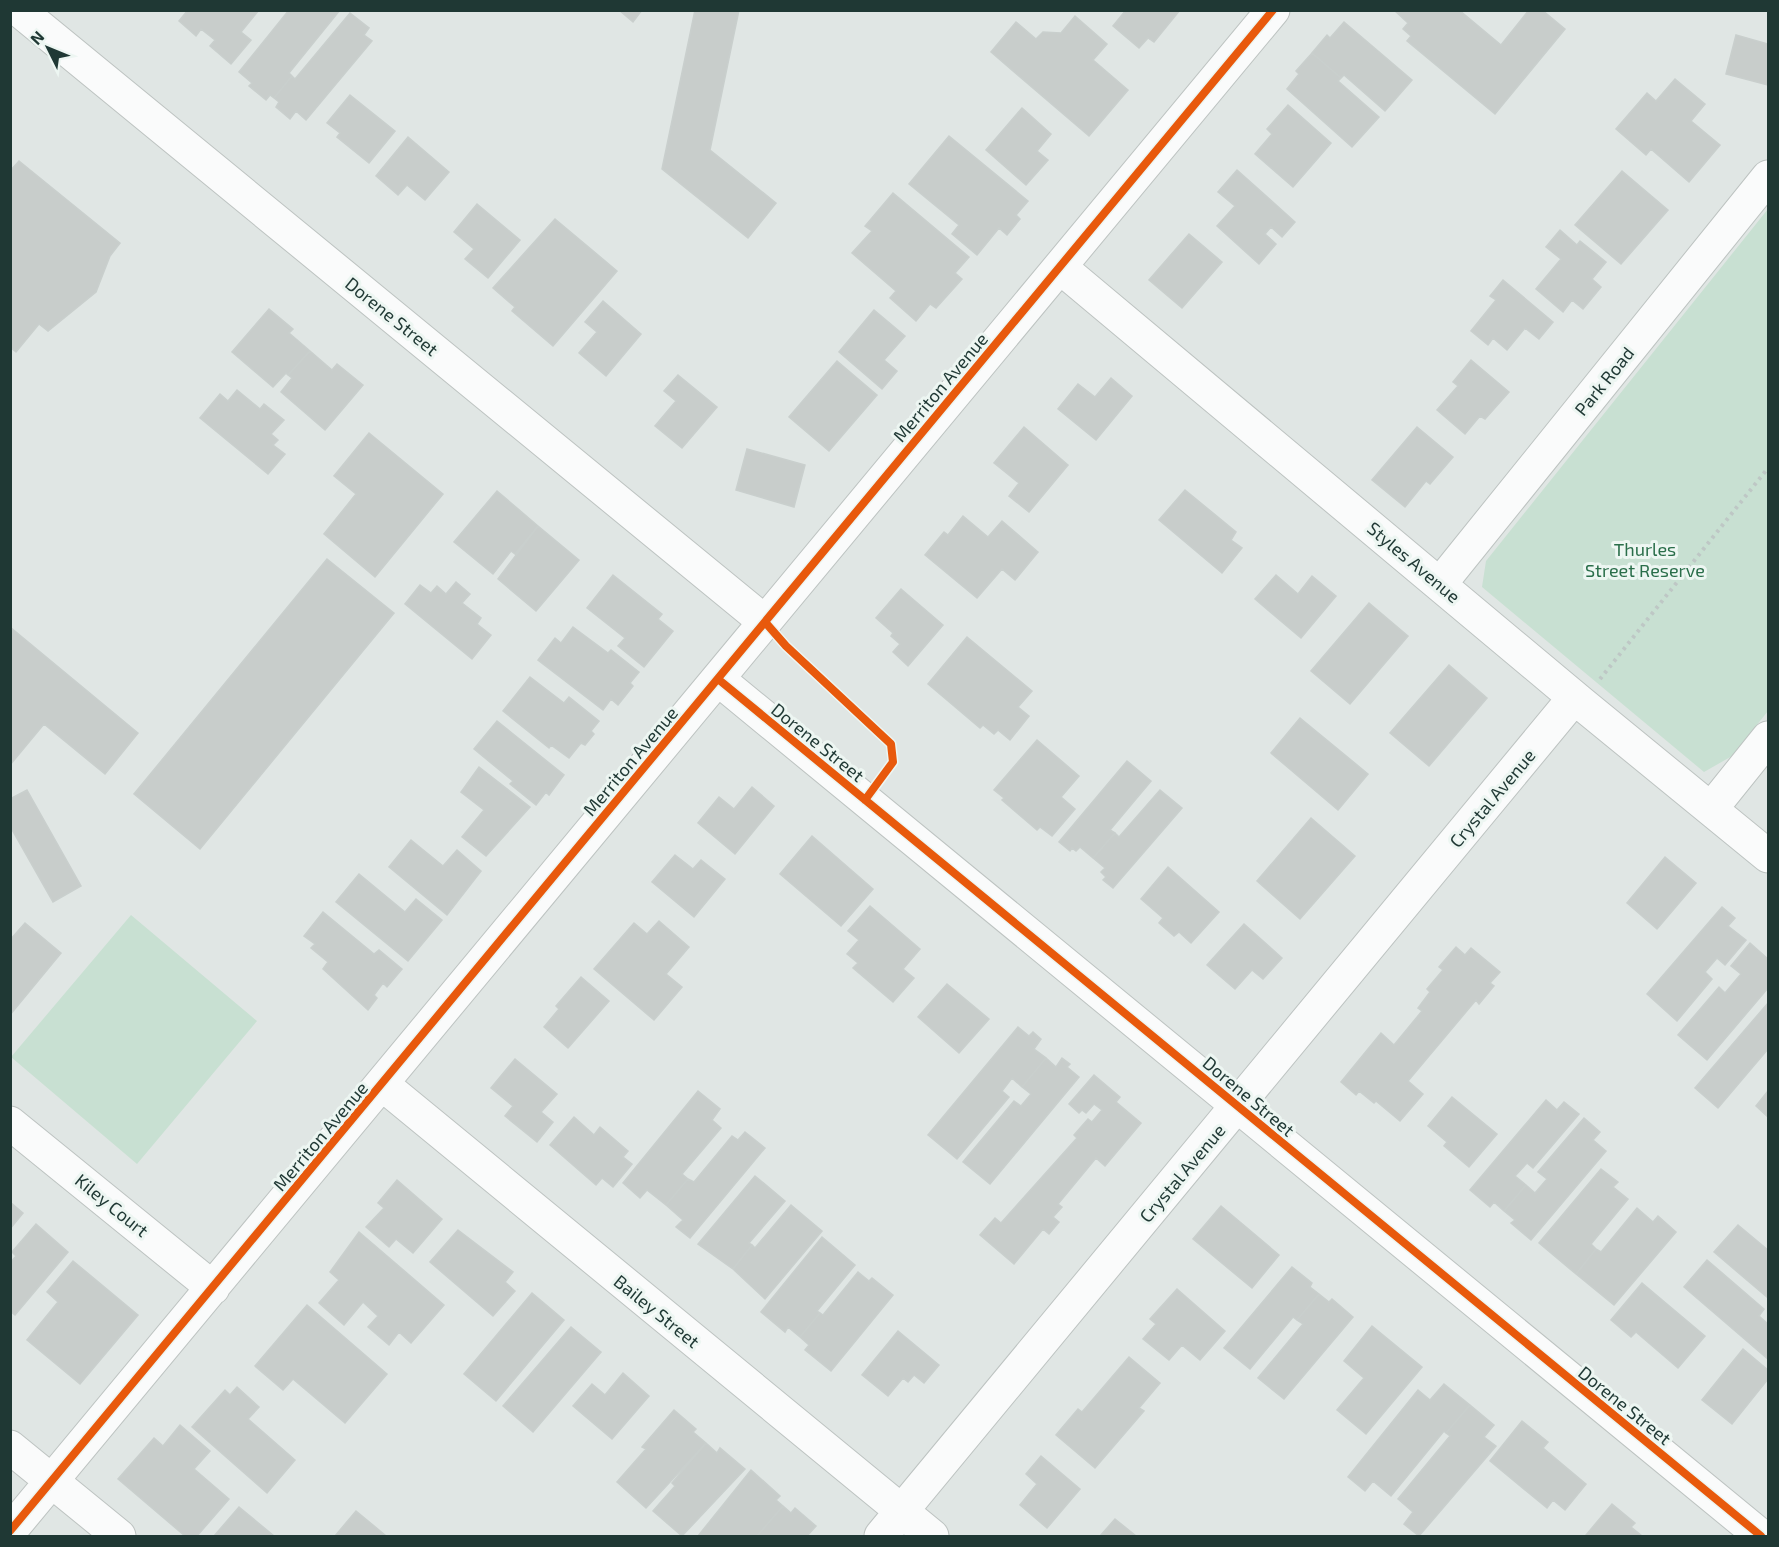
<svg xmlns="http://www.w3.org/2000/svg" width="1779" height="1547" viewBox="0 0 1779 1547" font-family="'Exo 2',sans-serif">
<rect width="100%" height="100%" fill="#e0e6e4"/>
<path fill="#c8e0d2" d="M1768,209V711L1732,756L1704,772L1482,587L1486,561Z
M131,915L257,1021L137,1164L11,1057Z"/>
<path fill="#c8cdcb" stroke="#c9cfcd" stroke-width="1.5" d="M188,10H259L241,32L251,40L231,64L210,46L215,40L201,29L196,36L179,21Z
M289,10H340L289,73L292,76L274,98L270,95L266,100L249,86L252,83L239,72Z
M619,10H642L633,22Z
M695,10H739L710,150L776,203L748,238L662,169Z
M1126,10H1180L1154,42L1148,38L1139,48L1113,26Z
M1394,10H1459L1501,45L1529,10H1542L1565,29L1495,114L1407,41L1411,36L1403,29L1408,23Z
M350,13L369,28L364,35L372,41L306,120L296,111L290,119L276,107L279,102L274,98L292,76L295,79Z
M1075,16L1107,44L1093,60L1128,90L1089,136L991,52L1016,22L1036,39L1043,32L1061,33Z
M1344,22L1412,80L1385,111L1344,75L1341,78L1312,53L1327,35L1330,38Z
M1736,35L1768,44V85L1726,74Z
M1312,53L1341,78L1338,81L1379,117L1352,147L1287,89L1299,74L1296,71Z
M1675,79L1705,104L1691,121L1720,145L1689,182L1651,149L1646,155L1616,129L1647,93L1656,101Z
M350,95L395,131L369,163L337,137L340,133L327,123Z
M1288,105L1331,143L1293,187L1255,154L1272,134L1267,129Z
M1022,108L1051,134L1037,151L1048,160L1026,185L986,150Z
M949,136L1028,201L1016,215L1020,219L1007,235L999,228L977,255L952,234L959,225L909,184Z
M408,137L449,172L425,200L407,185L398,195L376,176Z
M19,161L120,243L110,256L96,292L48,331L39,324L16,352L10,347V171Z
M1237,170L1295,222L1282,237L1271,227L1265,234L1276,244L1259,264L1217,226L1235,206L1218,192Z
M1622,171L1668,210L1621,264L1575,225Z
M893,193L969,257L955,273L962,279L936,308L930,304L916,321L890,298L896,291L852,253L872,231L865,226Z
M477,204L520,240L488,278L465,259L474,249L454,232Z
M555,219L617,271L553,346L512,311L515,307L493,288Z
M1560,230L1577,245L1580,241L1606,262L1592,279L1601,287L1583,309L1572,300L1563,312L1536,289L1561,259L1546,247Z
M1189,234L1222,262L1182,308L1149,280Z
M1503,280L1553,322L1539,339L1525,328L1507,350L1493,338L1488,345L1471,331L1496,300L1490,296Z
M603,301L641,334L606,376L579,353L597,332L585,322Z
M269,309L293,329L289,333L310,351L288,375L286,373L273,387L232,352Z
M874,310L905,336L884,360L897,371L882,389L839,352Z
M310,351L332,370L337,364L363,385L325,430L281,392L292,378L288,375Z
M1471,360L1509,392L1485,419L1480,416L1465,434L1437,410L1458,386L1453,382Z
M837,361L877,395L829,451L789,417Z
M678,375L717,407L682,448L655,426L676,401L664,391Z
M1111,378L1132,396L1096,440L1058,409L1078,384L1095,397Z
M237,390L260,409L264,404L284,420L271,434L278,440L273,445L285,454L268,474L200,418L220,394L228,401Z
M1024,427L1068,465L1029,512L1009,496L1019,483L994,463Z
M1417,427L1453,457L1430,484L1426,481L1405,507L1372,480Z
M369,433L443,494L375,577L324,534L356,494L334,476Z
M747,449L805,465L794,507L736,490Z
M1185,490L1236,532L1231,540L1242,548L1222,573L1159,520Z
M497,491L538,526L515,554L511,551L493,574L454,542Z
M963,516L988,537L1002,521L1038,552L1015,580L1002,569L977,598L925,555L944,532L948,535Z
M538,526L579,560L536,611L498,579Z
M327,559L394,613L200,849L134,794Z
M613,575L662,614L658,619L673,631L644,667L618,646L625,638L587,608Z
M1276,575L1298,594L1312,576L1336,596L1301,638L1255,599Z
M456,582L470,594L462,603L481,618L477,624L491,635L472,659L405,604L420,585L431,593L437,586L446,594Z
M901,589L943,625L908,666L893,652L900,644L891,636L893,633L876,618Z
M1369,603L1408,636L1350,704L1311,671Z
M10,627L138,733L105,774L44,724L10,765Z
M573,627L608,653L611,650L639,672L630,683L633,686L618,705L611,699L603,710L538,660L555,638L561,643Z
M967,637L1032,691L1018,707L1029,716L1010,740L998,730L994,734L983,725L980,728L928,684Z
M1449,665L1487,698L1429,766L1390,733Z
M530,677L564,703L569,697L599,721L591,731L594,734L585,745L581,743L569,758L551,745L549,748L503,711Z
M1300,718L1368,774L1338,810L1271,753Z
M497,721L564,775L549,795L546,792L536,805L510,784L513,781L474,749Z
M1037,740L1079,776L1061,797L1075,809L1052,836L1040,827L1037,830L1002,800L1004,798L994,790Z
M1127,761L1151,781L1110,830L1115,833L1093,858L1080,847L1076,851L1072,848L1070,851L1059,842Z
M479,767L530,807L486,856L462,837L484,810L461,792Z
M752,787L774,806L735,854L698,823L719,797L734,809Z
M27,790L81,886L53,902L10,826V799Z
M1160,790L1182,808L1113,888L1103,880L1106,877L1101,872L1105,868L1093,858L1115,833L1119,837Z
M1311,818L1355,856L1300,919L1257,881Z
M812,836L873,889L841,926L780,874Z
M411,840L443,866L457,850L481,871L447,915L389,867Z
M675,855L693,869L701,860L725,879L694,917L652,882Z
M1665,857L1696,883L1657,929L1627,903Z
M1168,867L1219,912L1191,943L1179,932L1174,936L1159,923L1163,918L1141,899Z
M359,874L405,912L416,899L442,920L408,961L336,902Z
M870,906L920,949L903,969L914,978L893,1002L853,968L858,963L847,954L859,940L848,931Z
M1722,907L1735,918L1728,926L1746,940L1725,965L1717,958L1705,972L1712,979L1677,1021L1647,994Z
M323,912L374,954L379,950L402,969L387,987L383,983L374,995L377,998L368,1010L323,969L328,962L311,948L315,944L304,936Z
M659,921L689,947L666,974L682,987L654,1020L594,969L634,923L647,934Z
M25,923L61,953L10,1015V940Z
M1244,924L1282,958L1263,979L1252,970L1235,989L1207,965Z
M1750,943L1768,959V988L1707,1060L1678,1035L1719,987L1725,993L1741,974L1731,966Z
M1456,947L1465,955L1471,948L1500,972L1490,983L1494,986L1479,1004L1476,1000L1408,1081L1423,1094L1400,1121L1376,1101L1374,1103L1359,1091L1356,1095L1341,1082L1381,1033L1394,1045L1422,1011L1418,1008L1430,992L1427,989L1443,970L1439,967Z
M581,977L609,1001L568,1048L544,1027L559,1009L556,1006Z
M947,984L989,1019L959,1053L918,1017Z
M1768,1003V1049L1718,1108L1695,1088Z
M1018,1027L1029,1036L1033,1032L1041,1039L1034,1049L1046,1058L1022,1087L1012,1078L1002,1091L1009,1097L957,1159L928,1135Z
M1046,1058L1056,1067L1062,1058L1070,1064L1067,1067L1079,1077L990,1184L963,1162L1014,1101L1021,1106L1031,1094L1022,1087Z
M515,1059L557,1094L541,1112L553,1122L537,1142L505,1116L513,1106L491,1088Z
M1094,1075L1120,1097L1116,1102L1141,1123L1105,1166L1096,1158L1058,1204L1062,1207L1053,1217L1059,1222L1049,1234L1043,1229L1014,1264L980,1235L995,1218L1001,1223L1077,1138L1074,1135L1088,1119L1092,1122L1102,1110L1094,1104L1086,1113L1082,1110L1079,1113L1069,1104Z
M698,1091L720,1109L712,1120L721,1128L682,1174L688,1179L666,1205L647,1190L640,1198L623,1183Z
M1768,1091V1117L1756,1106Z
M1452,1097L1497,1134L1469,1167L1444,1146L1447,1142L1428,1126Z
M1546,1100L1557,1110L1564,1102L1579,1114L1533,1168L1527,1163L1515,1176L1526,1185L1504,1211L1494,1202L1490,1207L1470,1190Z
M574,1117L594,1135L600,1127L628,1151L623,1157L632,1164L613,1187L602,1178L596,1185L550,1145Z
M1584,1118L1600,1132L1593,1140L1606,1151L1531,1240L1511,1223L1515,1220L1504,1211L1526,1185L1535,1193L1547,1179L1538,1172Z
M745,1132L765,1148L690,1238L676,1227L683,1220L666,1205L688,1179L694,1182L732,1136L738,1140Z
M1601,1169L1618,1182L1613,1187L1628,1199L1591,1244L1596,1249L1576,1274L1539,1243Z
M755,1176L785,1201L749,1243L752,1245L733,1269L698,1244Z
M397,1180L442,1219L413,1253L396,1239L389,1247L366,1227L384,1208L378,1203Z
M10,1202L23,1213L10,1229Z
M791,1205L822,1231L765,1299L733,1269L752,1245L755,1248Z
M1221,1206L1279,1255L1252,1288L1193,1239Z
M1637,1208L1653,1222L1658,1216L1676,1232L1614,1305L1576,1274L1596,1249L1601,1252Z
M36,1224L68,1252L15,1315L10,1311V1263L16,1256L12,1252Z
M1738,1225L1768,1250V1298L1714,1252Z
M458,1230L513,1272L505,1282L515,1291L493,1316L430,1262Z
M359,1232L444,1305L411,1343L399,1332L389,1345L368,1327L378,1316L363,1302L344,1325L319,1303L339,1280L330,1272Z
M822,1237L855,1265L817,1311L820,1313L800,1337L788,1327L785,1332L761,1312Z
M1707,1260L1764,1309L1759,1316L1768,1324V1359L1684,1287Z
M73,1261L138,1315L80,1384L27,1340L58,1302L47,1292Z
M1292,1267L1312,1283L1310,1287L1319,1294L1297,1320L1293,1317L1250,1369L1224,1348Z
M858,1272L869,1281L872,1278L893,1295L831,1371L805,1350L809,1345L800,1337L820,1313L823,1315Z
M1642,1283L1705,1336L1678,1368L1636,1332L1631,1337L1611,1320Z
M1177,1289L1225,1331L1200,1360L1182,1345L1169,1360L1143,1339L1156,1324L1150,1319Z
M532,1293L564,1320L496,1401L464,1374Z
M1319,1294L1329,1302L1332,1299L1353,1317L1284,1399L1258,1378L1303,1324L1297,1320Z
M307,1305L387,1374L345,1423L293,1379L283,1390L255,1366Z
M1372,1326L1422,1367L1366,1434L1337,1410L1364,1378L1344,1361Z
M571,1327L601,1352L533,1432L503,1406Z
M898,1331L939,1365L924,1383L914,1375L908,1382L903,1378L888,1396L862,1375Z
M1743,1349L1768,1370V1379L1732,1424L1702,1400Z
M1129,1357L1160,1383L1139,1408L1144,1411L1095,1468L1056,1435L1078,1409L1082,1412Z
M623,1373L649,1396L612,1439L573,1406L592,1384L605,1395Z
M1444,1384L1470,1405L1446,1433L1444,1431L1391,1496L1373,1481L1365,1491L1348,1477L1418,1390L1430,1400Z
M237,1387L259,1407L248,1419L295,1460L267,1493L192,1427L225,1390L230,1395Z
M1470,1405L1494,1425L1484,1437L1496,1446L1419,1536L1404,1524L1413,1512L1398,1499L1450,1436L1446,1433Z
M674,1410L696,1429L693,1432L706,1443L646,1508L617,1482L646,1449L642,1447Z
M1522,1421L1548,1442L1543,1448L1586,1484L1565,1510L1553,1500L1547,1508L1490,1461Z
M180,1425L210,1451L194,1469L229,1499L197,1536H185L118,1479L154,1438L163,1446Z
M706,1443L717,1453L720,1448L745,1469L682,1536L653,1511L675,1486L672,1483Z
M1041,1456L1080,1489L1047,1528L1020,1505L1037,1484L1026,1474Z
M751,1470L780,1496L776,1500L783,1506L757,1536H698Z
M1612,1504L1635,1523L1631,1527L1642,1536L1586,1535Z
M783,1506L791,1513L795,1508L816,1526L807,1536H757Z
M239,1507L274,1536H214Z
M356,1511L385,1535L383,1536H335Z
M1115,1519L1136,1536H1100Z"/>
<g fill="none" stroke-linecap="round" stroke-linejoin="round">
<g stroke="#bdc3c1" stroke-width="35">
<path id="minor" d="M19,10L765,622
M1060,267L1581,703L1768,856
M1440,584L1768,177
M718,679L1761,1536
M1711,809L1768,738
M382,1084L932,1536
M10,1123L213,1288
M10,1447L119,1536
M10,1531L1273,10
M881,1536L1574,698"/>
</g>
<path stroke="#bec7c5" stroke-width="4" stroke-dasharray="3 4.5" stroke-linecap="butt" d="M1600,679L1768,468"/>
<use href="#minor" stroke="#fafbfb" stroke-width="33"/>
<g stroke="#edf6f2" stroke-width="11">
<path id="cycleway" d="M765,622L786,646L891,744L893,762L865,800
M718,679L1761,1536
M10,1531L1273,10"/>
</g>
<use href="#cycleway" stroke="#e8590c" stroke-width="8"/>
</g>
<g text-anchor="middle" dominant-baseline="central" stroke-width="6" stroke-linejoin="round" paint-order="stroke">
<g font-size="18" fill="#1f3834" stroke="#edf6f2">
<text transform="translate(392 316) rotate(39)">Dorene Street</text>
<text transform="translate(1604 381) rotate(-51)">Park Road</text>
<text transform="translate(940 387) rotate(-50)">Merriton Avenue</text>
<text transform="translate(1414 562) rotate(40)">Styles Avenue</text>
<text transform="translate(818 742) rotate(39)">Dorene Street</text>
<text transform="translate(630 761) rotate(-50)">Merriton Avenue</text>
<text transform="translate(1492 798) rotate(-50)">Crystal Avenue</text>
<text transform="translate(1249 1096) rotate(40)">Dorene Street</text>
<text transform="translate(320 1136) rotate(-50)">Merriton Avenue</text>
<text transform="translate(1182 1173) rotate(-50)">Crystal Avenue</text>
<text transform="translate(112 1205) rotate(39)">Kiley Court</text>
<text transform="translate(657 1311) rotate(39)">Bailey Street</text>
<text transform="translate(1625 1405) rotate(39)">Dorene Street</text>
</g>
<g font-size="18" fill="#2a6e4a" stroke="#edf6f2">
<text x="1645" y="549">Thurles<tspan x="1645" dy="21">Street Reserve</tspan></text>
</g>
</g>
<rect width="1779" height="1547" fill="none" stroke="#1f3834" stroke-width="24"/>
<g transform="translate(48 48) rotate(313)" stroke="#edf6f2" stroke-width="4.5" paint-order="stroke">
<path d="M0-4.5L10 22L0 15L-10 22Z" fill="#1f3834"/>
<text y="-9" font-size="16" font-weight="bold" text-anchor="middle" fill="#1f3834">N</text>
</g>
</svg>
